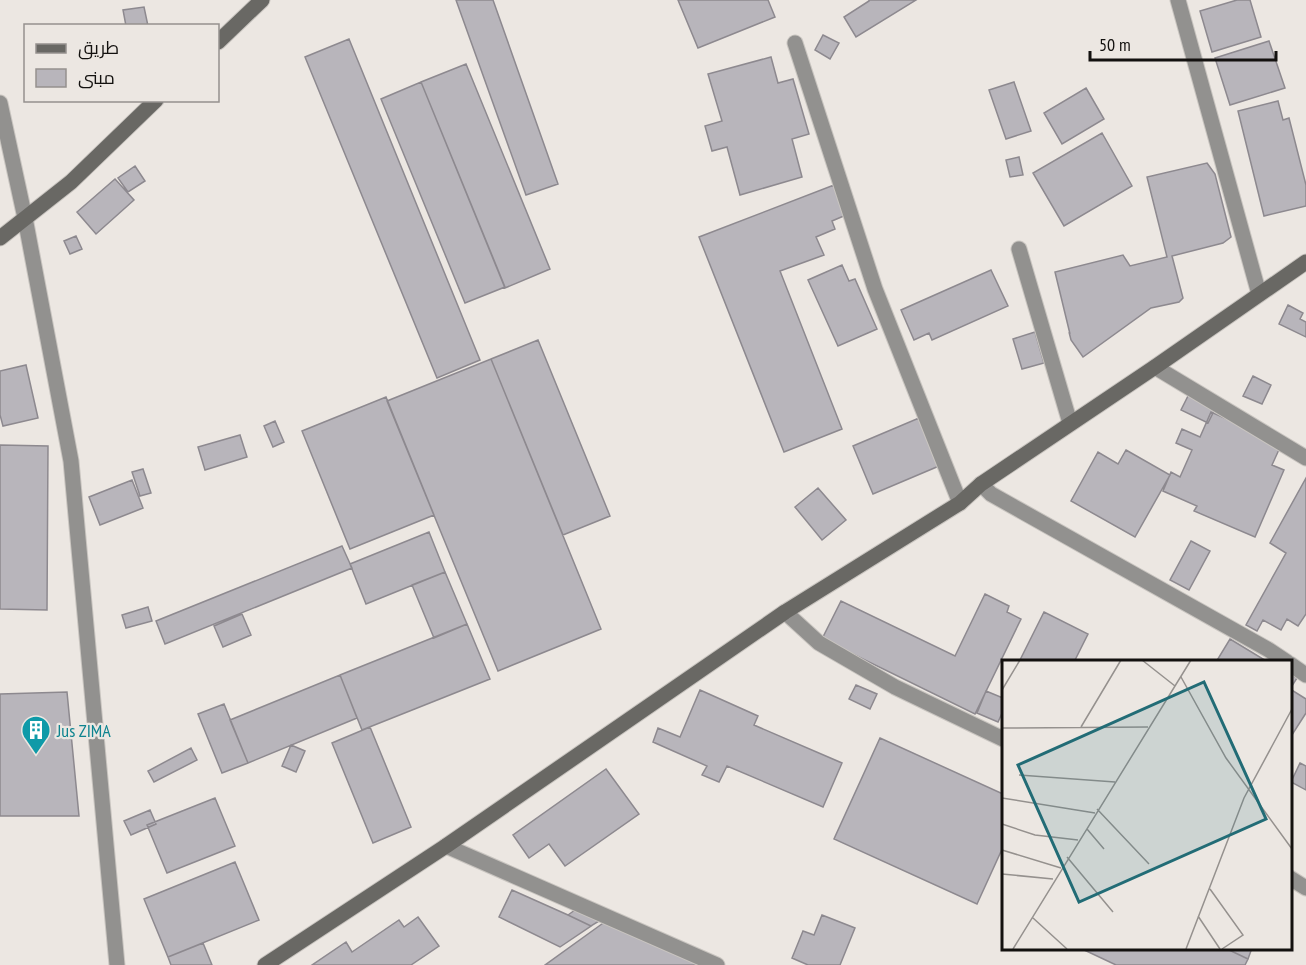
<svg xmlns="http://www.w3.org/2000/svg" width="1306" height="965" viewBox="0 0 1306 965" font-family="'PT Sans Narrow',Cairo,sans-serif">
<rect width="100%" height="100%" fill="#ece7e2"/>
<path fill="#b8b5bb" stroke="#8d898f" stroke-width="1.5" d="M456,0H493L558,184L526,195Z
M678,0H768L775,17L698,48Z
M869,0H916L856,37L844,17L869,1Z
M1237,0H1250L1261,37L1212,52L1200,11Z
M144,7L148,26H126L123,10Z
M823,35L839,43L830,59L815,50Z
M349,39L480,360L437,378L305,57Z
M1269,41L1285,88L1230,105L1215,58Z
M771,57L778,83L793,79L809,134L792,139L802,177L740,195L727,147L712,151L705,126L722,121L708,74Z
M466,64L550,269L505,288L421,82Z
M421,82L505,287L465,303L381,99Z
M1014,82L1031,131L1006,139L989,90Z
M1086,88L1104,119L1062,144L1044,113Z
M1278,101L1283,120L1289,118L1306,185V206L1264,216L1238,111Z
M1102,133L1132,186L1064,226L1033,173Z
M1019,157L1023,175L1010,177L1006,160Z
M1207,163L1215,174L1231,237L1223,243L1172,256L1183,298L1179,302L1151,308L1083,357L1071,340L1069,332L1070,334L1055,272L1123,255L1130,266L1167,257L1147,177Z
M135,166L145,181L128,192L118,178Z
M115,179L134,200L96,234L77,212Z
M834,185L846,215L832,221L835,229L816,237L824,255L780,271L842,429L784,452L699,237Z
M76,236L82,249L70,254L64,241Z
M842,265L849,281L855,279L877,329L838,346L808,280Z
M991,270L1008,306L932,340L929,333L914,340L901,310Z
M1288,305L1303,313L1300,319L1306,322V337L1279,324Z
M1035,332L1044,363L1022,369L1013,339Z
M538,340L610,516L563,535L491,359Z
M491,359L601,629L498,671L387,401Z
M26,365L38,418L3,426L0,415V371Z
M1253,376L1271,385L1262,404L1243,396Z
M1189,394L1216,407L1208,423L1181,410Z
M386,397L434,515L350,549L302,431Z
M1211,412L1282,443L1272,465L1284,470L1255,537L1194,511L1197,506L1163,491L1171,472L1180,477L1192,450L1176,443L1182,429L1200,437Z
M919,418L939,466L873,494L853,446Z
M275,421L284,442L273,447L264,426Z
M240,435L247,457L205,470L198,447Z
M0,445L48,446L47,610L0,609Z
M1126,450L1170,475L1135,537L1071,501L1098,452L1118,464Z
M143,469L151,493L140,496L132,472Z
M1306,478V614L1298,626L1287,619L1281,630L1263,620L1257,631L1246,625L1286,553L1270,543Z
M132,480L143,508L100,525L89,497Z
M818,488L846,520L822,540L795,507Z
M429,532L445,572L366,604L350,564Z
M1191,541L1210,551L1189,590L1170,580Z
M342,546L352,568L165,644L156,621Z
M445,572L467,624L434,638L412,585Z
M985,594L1009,606L1007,612L1021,619L975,714L822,639L841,601L955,656Z
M148,607L152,621L126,628L122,615Z
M1044,612L1088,634L1074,662H1019Z
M242,614L251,635L223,647L214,626Z
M467,624L490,679L362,730L340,675Z
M1230,639L1268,662H1216Z
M1290,674L1297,678L1290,689L1306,699V713L1290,738Z
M340,675L357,718L248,763L230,720Z
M856,685L877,694L870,709L849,699Z
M700,690L758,716L754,725L842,763L823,807L727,766L719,782L702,775L707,766L653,742L658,728L680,737Z
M986,691L1003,698V711L998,722L977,713Z
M67,692L79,816H0V694Z
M224,704L248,763L222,773L198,714Z
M370,727L411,827L373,843L332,743Z
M880,738L1003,794V847L977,904L834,839Z
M291,745L305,751L296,772L282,766Z
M191,748L197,760L154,782L148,771Z
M1300,763L1306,766V790L1291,782Z
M606,769L639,814L565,866L549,844L529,858L513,835Z
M215,798L235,846L167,873L147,825Z
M150,810L156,824L131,835L124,821Z
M235,862L259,920L168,957L144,899Z
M512,890L568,915L591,926L560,947L499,917Z
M579,907L604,918L591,926L568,915Z
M822,915L855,928L840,965H808L792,958L803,931L814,935Z
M418,917L439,946L411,965H312L346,942L352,952L399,920L404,927Z
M606,921L703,965H545Z
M203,943L212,965H171L168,957Z
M1080,948H1225L1248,959L1245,965H1116Z
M1225,948H1252L1248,959Z"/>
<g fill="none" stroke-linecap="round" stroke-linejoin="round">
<g stroke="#c9c5c0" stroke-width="17">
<path id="street" d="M1178,0L1259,294
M795,43L875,289L960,503
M0,103L25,218L71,461L117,965
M1019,249L1070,423
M1155,367L1306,458
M981,484L991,494L1269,650L1287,662
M785,612L819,643L895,687L1003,739
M1290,664L1306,675
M446,846L717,965
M1290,878L1306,888"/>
</g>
<g stroke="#c9c5c0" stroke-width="17">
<path id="secondary" d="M218,42L262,0
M0,238L71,182L156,100
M265,965L446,846L785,612L960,503L981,484L1155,367L1306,262"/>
</g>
<use href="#street" stroke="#92918f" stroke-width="15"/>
<use href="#secondary" stroke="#696864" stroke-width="15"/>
</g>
<defs>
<g id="building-pin" transform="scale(1.5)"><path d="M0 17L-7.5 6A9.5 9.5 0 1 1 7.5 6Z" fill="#0f9aa8" stroke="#ece7e2"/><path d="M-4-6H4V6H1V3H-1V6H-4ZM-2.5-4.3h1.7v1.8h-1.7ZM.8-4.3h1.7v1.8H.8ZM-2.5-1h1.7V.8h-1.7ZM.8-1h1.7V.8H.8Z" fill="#fff"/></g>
</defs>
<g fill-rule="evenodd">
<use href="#building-pin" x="36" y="730"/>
</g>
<g text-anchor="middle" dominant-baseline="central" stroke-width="4.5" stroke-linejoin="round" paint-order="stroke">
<g font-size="18" fill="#0d838f" stroke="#ece7e2" text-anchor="start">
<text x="57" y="730">Jus ZIMA</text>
</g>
</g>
<g transform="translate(1002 660)">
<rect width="290" height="290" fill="#ece7e2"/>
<path fill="none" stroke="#95918e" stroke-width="1.5" d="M140,0L173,26M179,17L224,98L290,189M0,30L18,0M79,67L119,0M0,68L146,67M17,115L113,122M0,138L93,153M95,149L147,204M0,164L33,175L76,180M85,169L102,189M0,190L59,208M65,197L111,252M0,214L51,219M208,229L241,275L220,289M196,256L218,289M31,258L65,289M11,289L189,0M184,289L242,138L290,49"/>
<path fill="#226c76" fill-opacity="0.15" stroke="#226c76" stroke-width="3" d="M202,22L264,159L77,242L16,105Z"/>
<rect width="290" height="290" fill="none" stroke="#13110f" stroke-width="3"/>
</g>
<rect x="24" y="24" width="195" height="78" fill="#ece7e2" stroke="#95918e" stroke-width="1.5"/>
<rect x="36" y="44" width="30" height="9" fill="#696864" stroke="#95918e" stroke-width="1.5"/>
<text x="78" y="54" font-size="18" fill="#13110f">طريق</text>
<rect x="36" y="69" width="30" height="18" fill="#b8b5bb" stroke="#95918e" stroke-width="1.5"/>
<text x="78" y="84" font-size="18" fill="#13110f">مبنى</text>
<path d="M1090 51v9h186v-9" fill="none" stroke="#13110f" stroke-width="3"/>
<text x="1099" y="51" font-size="18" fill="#13110f" stroke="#ece7e2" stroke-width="4.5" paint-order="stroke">50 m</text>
</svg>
